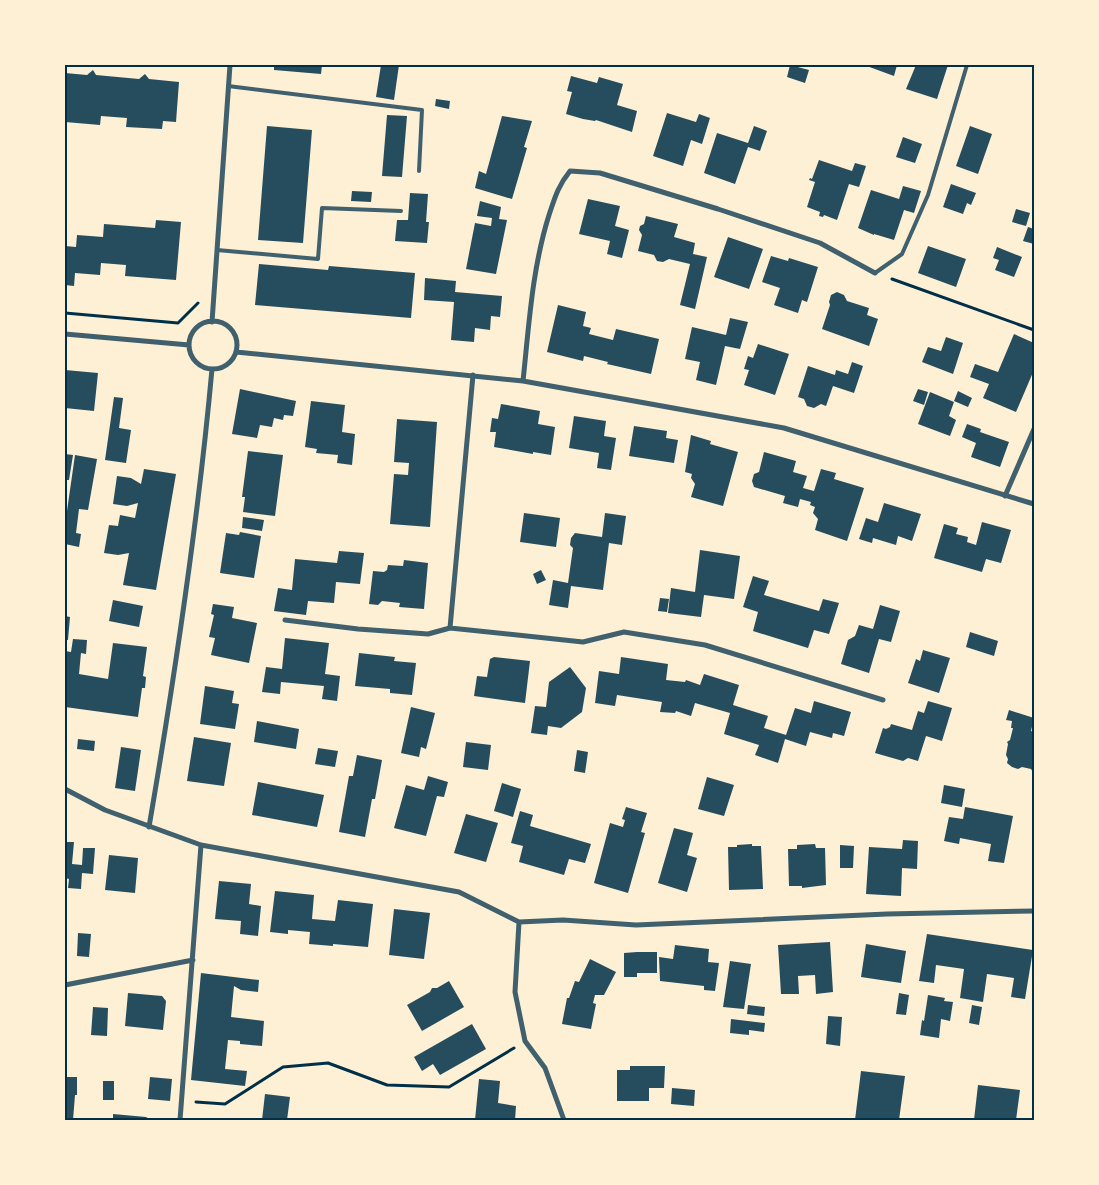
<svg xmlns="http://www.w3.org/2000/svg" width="1099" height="1185" viewBox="0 0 1099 1185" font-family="'Source Sans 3',sans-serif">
<rect width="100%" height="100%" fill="#fdf0d5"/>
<path fill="#264d5e" d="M274,65H322L321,74L274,70Z
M381,65H399L394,100L376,97Z
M790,65L809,70L805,83L787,77Z
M864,65H897L894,76Z
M916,65H948L937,99L906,89Z
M93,70L96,75L139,79L145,74L149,79L179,82L176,122L163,121L162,129L126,127L127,118L101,116L100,125L65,122V73L87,75Z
M571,76L597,83L599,77L623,84L617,105L637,111L632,132L596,120L595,121L583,119L566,114L572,92L567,91Z
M436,99L450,101L449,109L435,106Z
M667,113L696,122L699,114L710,118L702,144L691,140L683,166L653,156Z
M387,115L407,116L402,177L382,176Z
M502,116L532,121L524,147L527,148L512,199L475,188L479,171L486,174Z
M267,126L312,130L303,243L258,240Z
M754,126L767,131L760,151L748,147L735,184L704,173L717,133L748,143Z
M970,126L992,134L978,174L956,166Z
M903,137L922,144L915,163L896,157Z
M819,160L852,171L855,163L866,166L859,187L849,184L837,220L824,215L823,217L819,216L820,212L807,207L815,182L809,180L810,178L812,179Z
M951,184L976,193L971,205L967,203L963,214L943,207Z
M903,186L921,191L914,213L904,210L894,240L874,234V235L858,228L871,190L899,199Z
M352,191L372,192L371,202L351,201Z
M410,193L428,194L426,222H429L427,243L395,241L397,220H408Z
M588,199L620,206L615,226L629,230L622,258L607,254L610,241L579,234Z
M480,201L501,207L499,219L507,220L496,274L466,269L475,223L491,226L492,218L477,216Z
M1016,209L1030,213L1026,226L1012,222Z
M646,216L678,224L674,237L695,243L693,254L707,257L695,309L680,305L690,264L669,259L663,262L657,261L654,255L638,251L642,235L639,230L640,226L644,224Z
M156,220L181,222L176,280L125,276L126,265L101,263L100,275L75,273L74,286L65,285V246L76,247L77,235L103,237L104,224L155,228Z
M1028,227L1034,229V244L1023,241Z
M728,237L763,249L749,289L714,277Z
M928,246L966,259L956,287L918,273Z
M997,247L1022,257L1014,277L995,270L999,260L993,258Z
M771,256L788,261L789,258L818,267L807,302L802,300L798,313L774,305L780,288L762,282Z
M259,264L328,270L329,266L415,273L411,318L255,305Z
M425,278L456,281L455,292L502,296L500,317L491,316L490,330L475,328L474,342L451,340L454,302L424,300Z
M837,292L844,295L847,301L869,308L867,315L878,319L869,346L822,329L830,305L829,302L831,295Z
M558,305L586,312L583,326L591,328L589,334L613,340L616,329L659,339L651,374L607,364L608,362L584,356L583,361L547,352Z
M730,318L748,322L740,349L725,346L716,385L696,380L700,362L685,359L692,327L726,335Z
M1014,334L1034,343V370L1016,412L983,398L989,384L970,377L975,364L998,372Z
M946,337L963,343L953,374L922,362L928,347L941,351Z
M758,344L789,354L775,395L744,385L749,370L744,369L748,356L753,358Z
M852,362L863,366L854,393L833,386L826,406L821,404L814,408L807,406L804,399L798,397L808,366L835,375L836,370L848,374Z
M65,370L98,373L94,411L65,408Z
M240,389L296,401L293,416L284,415L283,420L274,418L272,427L260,425L257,438L232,434Z
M918,389L928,392L924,405L913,401Z
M958,391L972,398L968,407L954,401Z
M930,392L954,402L949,416L956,420L950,436L918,424Z
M114,397L123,398L119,428L131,430L126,463L105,460Z
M311,401L345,405L342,432L355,434L352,465L337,463L338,455L316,453L317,449L305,447Z
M501,404L540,411L538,424L555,427L551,455L533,452V454L494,447L496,432H490L492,418L498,419Z
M574,416L606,421L604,436L616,438L611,470L597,468L599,453L569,448Z
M397,419L437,422L430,527L390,524L394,474L408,475L409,463L394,462Z
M967,424L981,429L980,432L1009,442L1000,467L971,457L976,443L962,437Z
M634,426L667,431L666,438L678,440L674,463L629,456Z
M691,435L711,441L710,444L738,452L723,506L691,497L695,484L691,478L692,474L685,472Z
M248,451L283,455L275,516L243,512L245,497H242Z
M764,452L796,461L793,472L807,476L803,488L814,491L821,469L836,473L834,479L864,488L847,541L815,530L818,519L813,513L815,507L810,505L811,502L800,499L798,507L783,503L785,496L754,487L752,481L754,474L759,472Z
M65,454L73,455L69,480H65Z
M75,455L97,459L88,510L79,509L76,533L81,534L79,547L65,544V525Z
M144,469L176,474L156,590L123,585L129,553L118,555L104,553L109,525L118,526L120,515L135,518L138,503L127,506L113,504L117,476L131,478L141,484Z
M884,503L921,514L912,541L898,536L896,545L873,538L872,543L859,539L866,518L878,522Z
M524,513L560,518L556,547L520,542Z
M605,513L626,516L622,545L609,543L603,590L571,586L568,608L549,605L553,580L568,583L573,548L570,545L571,538L575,533L602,537Z
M243,517L264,520L262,531L242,528Z
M982,522L1011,530L1001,563L986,559L982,572L934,558L944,524L958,528L956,534L968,537L967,542L976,545Z
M240,532L261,536L254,578L220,573L226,533L239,535Z
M700,550L740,556L734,599L704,595L701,617L668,613L671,588L695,592Z
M339,551L364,553L360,584L336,582L334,603L308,601L306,615L274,611L278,588L292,590L295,559L337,563Z
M404,560L428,563L424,609L399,607L400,603L382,601L378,605L369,604L373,571L384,572L387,570L388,565L403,566Z
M541,570L546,580L537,584L533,574Z
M753,576L769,581L764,595L819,611L823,599L839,603L829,634L814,630L808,648L753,631L758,612L743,607Z
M660,598L669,599L667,612L658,611Z
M113,600L143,606L139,627L109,621Z
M213,604L234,607L232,618L257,623L249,663L211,655L215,638L209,637L214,615L211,614Z
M880,605L900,611L891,642L879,639L869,673L841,664L848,640L855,636L859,625L873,629Z
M65,616L70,617L68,640H65Z
M970,632L998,641L994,656L966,647Z
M285,638L329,643L325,674L340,676L337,701L322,699L324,686L302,684L281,682L280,694L262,692L266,667L282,669Z
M73,639L87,640L86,654L81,653L79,674L108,679L113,643L147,647L143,676L146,677L145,688H142L138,717L65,707V651L71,652Z
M923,650L950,658L939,693L908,683L916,659L920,661Z
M359,653L395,657L394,661L416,663L412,695L390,693V689L355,686Z
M494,657L530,661L525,703L474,696L477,676L487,677L490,659Z
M621,657L668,664L666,680L685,682L686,680L700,685L704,674L739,685L733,705L768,716L764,728L786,735L795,708L811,713L814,701L851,712L844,736L833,733L832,738L810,732L806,746L785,739L778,763L755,755L759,745L724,734L730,713L695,703L691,716L676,711L675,713L660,712L662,702L617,695L615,706L595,703L599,671L619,674Z
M570,667L586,688L582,712L561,728L548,726L547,735L531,733L535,706L546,707L549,682Z
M205,686L234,691L232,703L239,704L235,729L200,724Z
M928,701L952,708L942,741L926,736L918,761L908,758L903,761L875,753L883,728L886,729L890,727L891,724L912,730L918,711L924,713Z
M411,707L435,713L426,749L421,747L419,757L401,753Z
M1009,710L1034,718L1031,731L1034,732V774L1031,769L1022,767L1018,769L1012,767L1007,763L1008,759L1006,755L1008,744L1007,742L1010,740L1013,728H1011L1012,721L1006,720Z
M257,721L299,729L296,749L254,742Z
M194,737L231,743L224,786L187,781Z
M78,739L95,741L94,751L77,749Z
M466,742L491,745L488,770L463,767Z
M121,747L141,750L135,791L115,788Z
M318,748L338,751L335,767L315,764Z
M577,750L588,752L585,773L574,771Z
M357,755L382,760L375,799H372L365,837L339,832L349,776H353Z
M428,776L448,782L444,797L437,796L426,836L394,828L406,785L424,790Z
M707,777L734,785L724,816L698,809Z
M258,782L324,795L317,827L252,815Z
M502,783L521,789L513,817L494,811Z
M944,785L965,789L962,807L941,803Z
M626,807L647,813L641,832L645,833L628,893L594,883L610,823L623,827L625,820L622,819Z
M965,807L1013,816L1004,863L988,861L991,844L960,838L959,844L944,841L949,817L963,819Z
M520,811L533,815L530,826L591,844L585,863L569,859L564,875L519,862L523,846L511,843Z
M466,814L498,823L486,862L454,853Z
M674,828L693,833L687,855L697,858L687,892L658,883Z
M903,840L918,841L917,869L902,868L901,896L866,894L869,847L902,849Z
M65,842H74L72,864L82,865L83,848H95L93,874L82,873L81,889L68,888L69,879L65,878Z
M752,844V846H761L763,889L729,890L728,847H737V845Z
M815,844L816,848H825L826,885L802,888V886H789L788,849H797V845Z
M840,845L854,846L853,868H840Z
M109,855L138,858L135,893L105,890Z
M219,881L251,884L249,904L261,906L258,936L240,934L241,921L215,919Z
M275,891L314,895L312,919L335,921L338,900L373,904L368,947L333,944V946L309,944L310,932L288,930V934L270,932Z
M394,909L430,913L424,959L389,955Z
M78,933L91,934L89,957L77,956Z
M927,934L1033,950L1025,999L1011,997L1014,978L987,974L983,1002L960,998L964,969L936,965L934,983L919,981Z
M830,942L833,992L816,994L815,975L798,976L799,994H781L778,945Z
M866,944L906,951L901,983L861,977Z
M675,945L709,949L708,962L719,963L715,991L704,990V986L660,981L659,957L673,959Z
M637,952H657V973H637V977H624V953Z
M590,959L616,972L604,995H595L593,1003L596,1004L591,1029L562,1024L567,998H569L575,981L579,982Z
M730,961L751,964L744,1009L723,1007Z
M201,973L259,980L258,992L241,990L234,986L231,1017L264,1021L262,1046L240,1044V1041L228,1040L225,1069L247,1071L245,1086L191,1080Z
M449,981L464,1007L422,1031L407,1005L430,992L432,988H437Z
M128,993L162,996L166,1001L163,1030L125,1026Z
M899,993L909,995L906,1015L896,1014Z
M928,995L945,998L944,1001L953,1002L950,1021L941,1019L939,1038L920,1035L922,1020L924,1021Z
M748,1005L765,1007L764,1016L747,1014Z
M972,1005L982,1007L979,1025L969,1023Z
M93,1007L108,1008L107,1036L91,1035Z
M828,1016L842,1017L840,1046L826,1044Z
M731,1019L765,1023L764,1032L749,1030V1035L730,1033Z
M472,1024L486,1049L440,1075L433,1064L422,1071L414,1057Z
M630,1066H665L664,1088H649V1101H617V1070H630Z
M861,1071L905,1076L899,1120H855Z
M65,1077H77V1095H75L73,1120H65Z
M150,1077L172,1079L170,1101L148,1099Z
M479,1079L500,1081L498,1103L516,1106L515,1120H475Z
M103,1081H114V1100H103Z
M978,1085L1020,1090L1016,1120H974Z
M672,1088L695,1090L694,1106L671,1104Z
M265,1094L290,1097L287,1120H262Z
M113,1114L146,1117L151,1120H113Z"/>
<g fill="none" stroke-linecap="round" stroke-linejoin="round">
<path stroke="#003049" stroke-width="3" d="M892,279L1034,330
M65,313L178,323L198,303
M196,1102L225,1104L283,1067L328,1063L387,1085L449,1087L514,1048"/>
<path stroke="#3f606c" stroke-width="4" d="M228,86L422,110L419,171
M217,250L318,259L322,208L401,211
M875,273L902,254L928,195L967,65"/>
<path stroke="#3f606c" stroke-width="5" d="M189 345a24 24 0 1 1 48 0a24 24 0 1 1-48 0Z
M212,322L230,65
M65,334L189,345
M236,352L523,381L784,428L1034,504
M473,375L450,628L583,642L624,632L705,645L883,700
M523,381C529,325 532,269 549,215C555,197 558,186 570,171L600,173L718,209L820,243L875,273
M1005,496L1034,429
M285,620L358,629L428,634L450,628
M65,789L105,810L201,845L459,892L519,922L563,920L636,925L887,914L1034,911
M149,827C175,675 198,523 212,369
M519,922L515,992L525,1041L545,1068L564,1120
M65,985L193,960
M180,1120L201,845"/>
</g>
<rect width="1099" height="1185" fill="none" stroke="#fdf0d5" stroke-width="132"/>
<rect x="66" y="66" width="967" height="1053" fill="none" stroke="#003049" stroke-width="2"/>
</svg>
